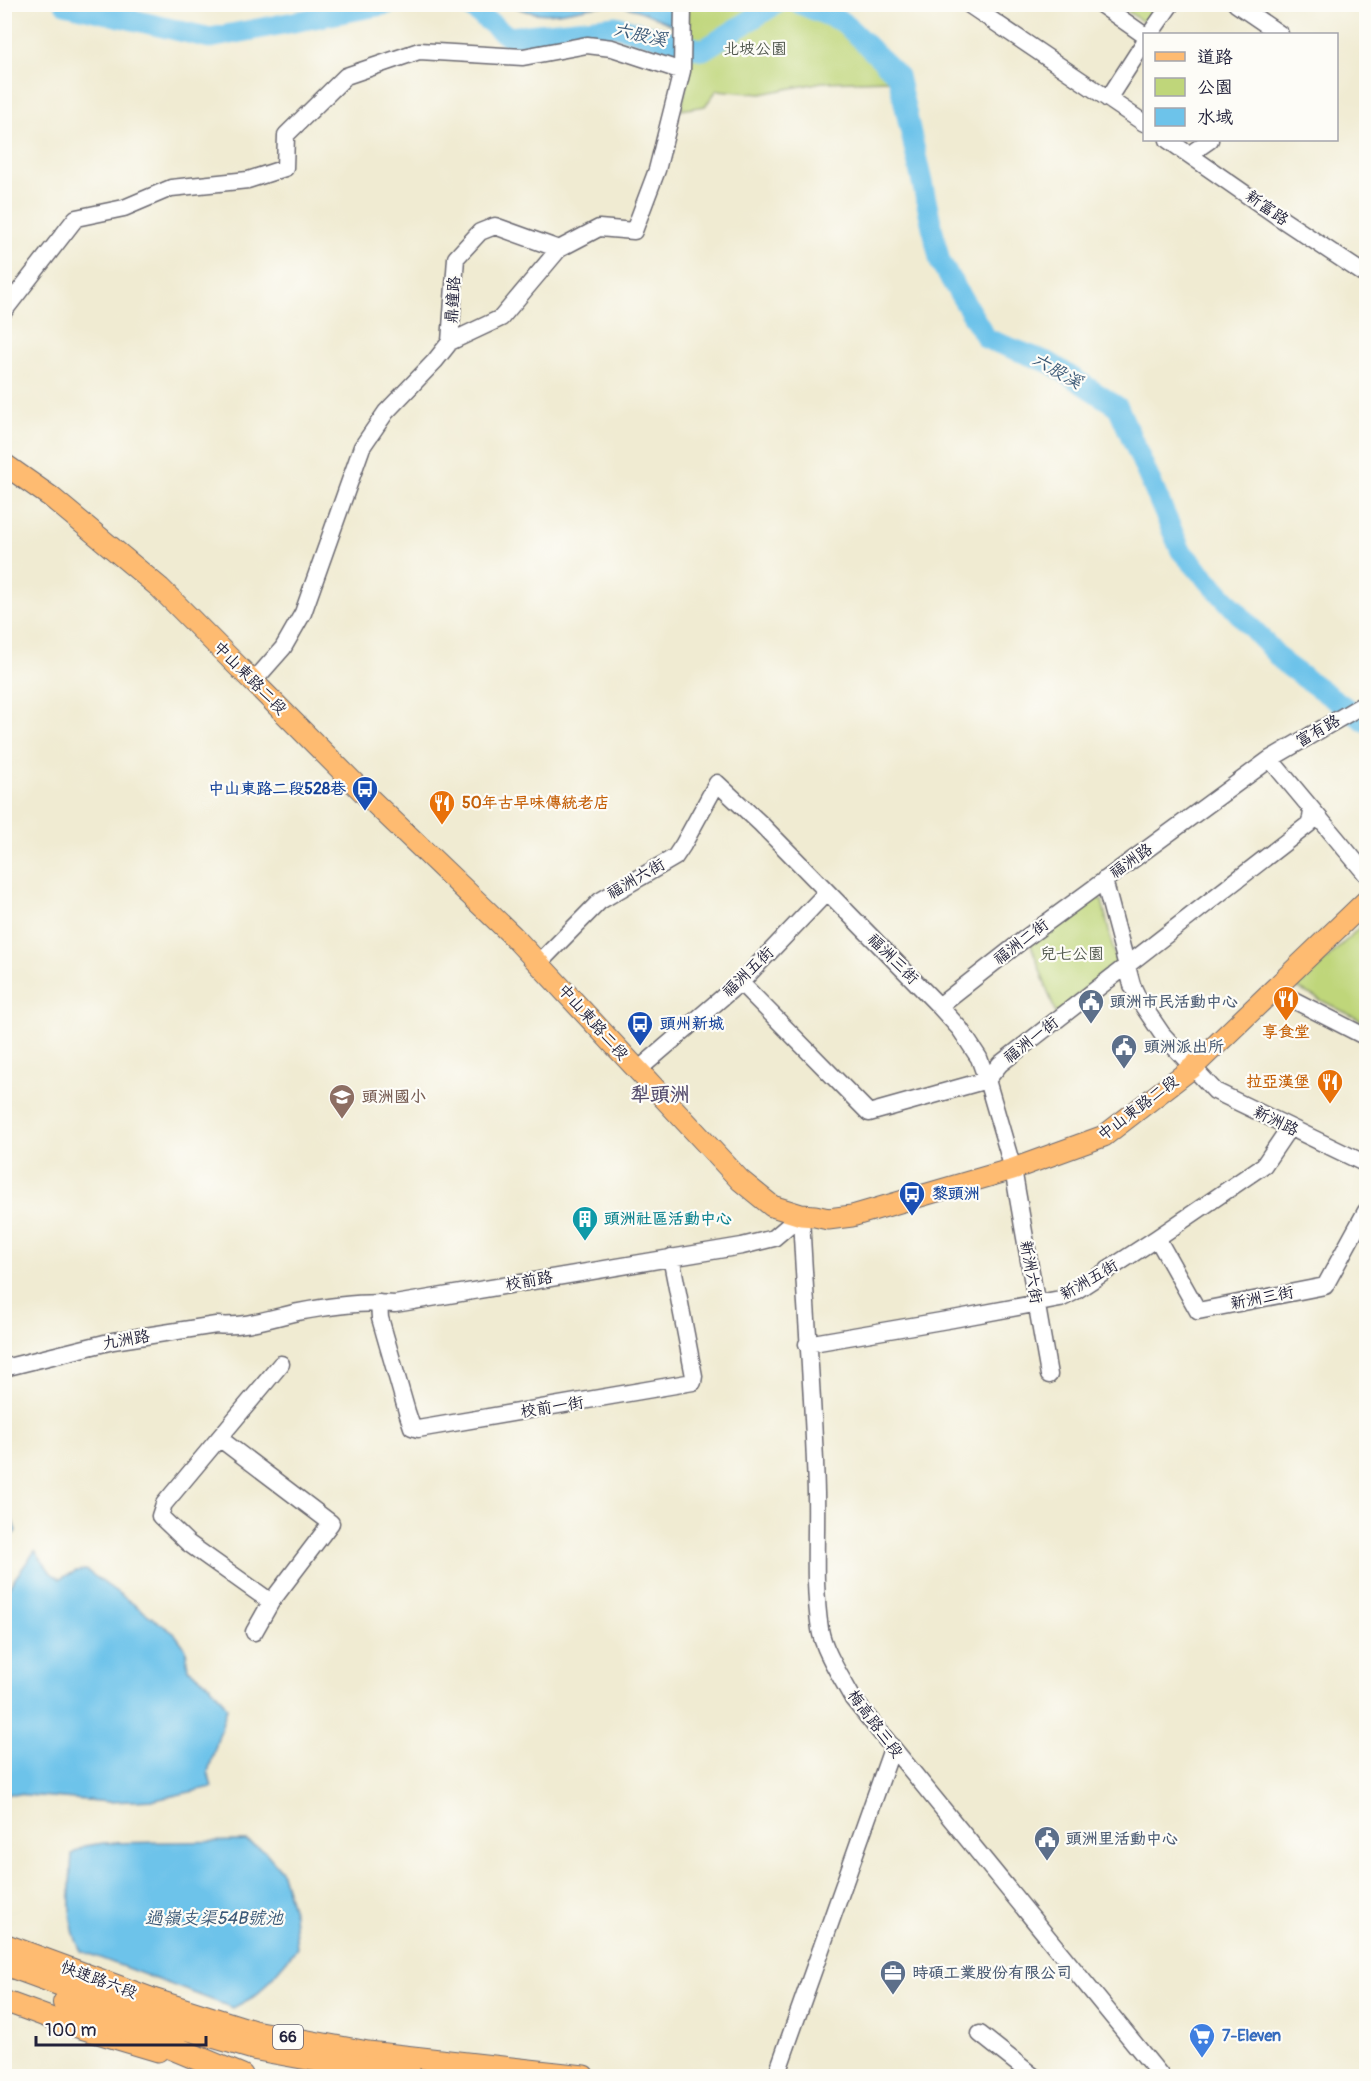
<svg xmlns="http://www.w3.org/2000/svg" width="1371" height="2081" viewBox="0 0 1371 2081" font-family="Pangolin,'LXGW WenKai TC',sans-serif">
<rect width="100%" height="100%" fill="#fdfcf7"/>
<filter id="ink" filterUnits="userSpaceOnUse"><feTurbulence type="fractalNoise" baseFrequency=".0167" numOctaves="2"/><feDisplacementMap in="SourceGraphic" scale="12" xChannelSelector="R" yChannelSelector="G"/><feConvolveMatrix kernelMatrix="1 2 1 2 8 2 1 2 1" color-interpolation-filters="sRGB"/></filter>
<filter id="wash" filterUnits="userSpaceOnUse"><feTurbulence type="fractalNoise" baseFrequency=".008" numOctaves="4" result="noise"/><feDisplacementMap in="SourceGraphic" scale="24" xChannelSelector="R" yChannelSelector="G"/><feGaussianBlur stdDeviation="1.35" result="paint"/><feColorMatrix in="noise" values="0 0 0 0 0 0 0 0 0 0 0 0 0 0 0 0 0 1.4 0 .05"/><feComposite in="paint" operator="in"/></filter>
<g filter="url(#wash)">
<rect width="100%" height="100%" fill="#f0ebd2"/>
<path fill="#bfd67a" stroke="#707c5a" stroke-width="1.5" d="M687,5H818L889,80L822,82L761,94L717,90L705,106L681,110L689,73Z
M1118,5H1161L1148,25Z
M1093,896L1102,900L1116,962L1056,1014L1030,942Z
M1366,921V1023L1297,988Z"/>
<path fill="#6dc3ea" stroke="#487292" stroke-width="1.5" d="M512,5H674L677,27C657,19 634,5 611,5C576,6 546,24 512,5Z
M4,1496L16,1531L5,1543H4Z
M35,1551L51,1573L60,1579L76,1571L86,1570L175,1634L186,1649L188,1669C205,1680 217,1690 227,1708L208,1772L212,1787L155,1800L109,1802L5,1793V1592Z
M246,1841L264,1850L281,1870L294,1915L297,1948L257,1995L233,2008L81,1951C65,1922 70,1886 72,1854L84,1846L104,1843Z"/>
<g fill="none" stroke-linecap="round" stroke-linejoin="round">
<path stroke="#6dc3ea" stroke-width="21" d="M65,4L210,38L388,4
M466,4L509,37L615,26L703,50L776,4
M800,4L843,22L898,76L940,262L987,339L1050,363L1118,407L1181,551L1285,664L1366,722"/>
</g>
</g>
<g filter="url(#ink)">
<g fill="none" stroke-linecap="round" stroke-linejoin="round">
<g stroke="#6a6870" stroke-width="19">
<path id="minor" d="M968,4L1144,123
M1100,4L1144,35
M1236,4L1280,34
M1150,34L1171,4
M1108,99L1144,43
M1168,140L1277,216L1366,275
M1190,154L1210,140
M4,311L76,218L124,208L171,188L248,180L285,168L286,135L346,76L419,51L523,57L587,45L612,48L682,71
M450,342L501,318L559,249
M253,682L283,648L303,613L362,447L386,412L435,361L450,342L456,258L480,232L495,226L559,249L599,228L634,231L657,170L682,71L683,4
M1270,759L1366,874
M1104,880L1132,985L1139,1000L1162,1034L1215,1091L1366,1164
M539,963L600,901L675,857L683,845L717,783L761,824L939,1006L960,1029L979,1058L987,1080L1013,1169L1049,1375
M740,982L869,1113L987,1080L1000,1064L1309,824L1311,818L1312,811
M1274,990L1366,1037
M939,1006L1023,940L1270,759L1366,703
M637,1071L745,978L827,892
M801,1215C805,1307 814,1400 816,1493C817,1538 813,1584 820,1629C823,1650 843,1680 853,1699L1161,2076
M1157,1238L1198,1311L1325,1286L1366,1211
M379,1303L380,1318L407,1412L412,1427L418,1429L693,1382L694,1376L671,1257
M807,1344L953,1319L1060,1299L1074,1292L1157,1238L1264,1165L1289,1128
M4,1368L113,1341L216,1325C244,1328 271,1318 298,1312C329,1306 363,1301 395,1304L742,1246L774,1238L801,1215
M219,1438L331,1523L271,1602L254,1632
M271,1602L188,1543L160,1516L164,1504L281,1364
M980,2034L1033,2076
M776,2076L892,1749"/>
</g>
<g stroke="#6a6870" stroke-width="23">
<path id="major" d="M4,464L51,497L160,588L365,794L513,936L740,1180L772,1206L801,1215L815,1216L828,1219L852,1216L1013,1169L1104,1136L1192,1068L1366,901
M4,1944L156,2000L254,2031L368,2052L584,2076
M4,2001L64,2023L158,2051"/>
</g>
<g stroke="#6a6870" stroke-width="26">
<path id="highway" d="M4,1963L154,2018L255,2048L410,2076
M65,2003L241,2076"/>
</g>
<use href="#minor" stroke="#fff" stroke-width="16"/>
<use href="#major" stroke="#febb71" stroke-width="21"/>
<use href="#highway" stroke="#febb71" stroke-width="24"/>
</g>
</g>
<defs>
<g id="bus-pin" transform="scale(1.35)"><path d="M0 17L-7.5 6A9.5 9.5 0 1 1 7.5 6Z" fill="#1a4fb4" stroke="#fdfcf7"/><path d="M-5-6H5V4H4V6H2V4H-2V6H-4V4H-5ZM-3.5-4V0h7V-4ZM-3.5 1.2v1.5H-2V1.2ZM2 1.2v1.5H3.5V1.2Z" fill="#fff"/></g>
<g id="restaurant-pin" transform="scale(1.35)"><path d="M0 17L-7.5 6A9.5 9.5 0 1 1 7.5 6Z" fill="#e8710a" stroke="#fdfcf7"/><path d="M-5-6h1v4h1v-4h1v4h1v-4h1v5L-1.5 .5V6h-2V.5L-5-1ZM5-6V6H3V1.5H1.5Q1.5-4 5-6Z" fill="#fff"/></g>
<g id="civic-pin" transform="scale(1.35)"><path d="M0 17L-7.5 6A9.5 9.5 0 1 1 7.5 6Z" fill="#5c6f8a" stroke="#fdfcf7"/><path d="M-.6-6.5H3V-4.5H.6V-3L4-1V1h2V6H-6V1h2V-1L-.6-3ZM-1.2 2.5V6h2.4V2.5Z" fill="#fff"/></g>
<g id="school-pin" transform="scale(1.35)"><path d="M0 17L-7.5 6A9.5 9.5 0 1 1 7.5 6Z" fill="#8d6e63" stroke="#fdfcf7"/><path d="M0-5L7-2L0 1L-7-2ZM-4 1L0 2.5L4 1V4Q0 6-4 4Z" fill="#fff"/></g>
<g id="building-pin" transform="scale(1.35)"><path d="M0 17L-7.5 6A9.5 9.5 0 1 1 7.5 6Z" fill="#0f9aa8" stroke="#fdfcf7"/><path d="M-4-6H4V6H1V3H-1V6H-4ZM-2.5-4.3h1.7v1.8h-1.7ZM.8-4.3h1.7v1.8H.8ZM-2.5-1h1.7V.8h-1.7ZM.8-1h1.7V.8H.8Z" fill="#fff"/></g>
<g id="office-pin" transform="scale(1.35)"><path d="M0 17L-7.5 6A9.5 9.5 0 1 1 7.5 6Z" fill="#5c6f8a" stroke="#fdfcf7"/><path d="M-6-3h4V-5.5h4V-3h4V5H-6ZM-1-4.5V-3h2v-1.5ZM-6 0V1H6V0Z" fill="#fff"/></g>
<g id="supermarket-pin" transform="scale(1.35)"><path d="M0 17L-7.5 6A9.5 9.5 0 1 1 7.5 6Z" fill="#3f7fe0" stroke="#fdfcf7"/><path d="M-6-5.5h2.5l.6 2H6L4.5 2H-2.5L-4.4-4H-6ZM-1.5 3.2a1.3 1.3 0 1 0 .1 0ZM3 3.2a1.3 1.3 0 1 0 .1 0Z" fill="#fff"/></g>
</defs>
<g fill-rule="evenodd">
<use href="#bus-pin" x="365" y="789"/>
<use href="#restaurant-pin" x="442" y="803"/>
<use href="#restaurant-pin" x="1286" y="999"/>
<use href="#civic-pin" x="1091" y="1002"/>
<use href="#bus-pin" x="640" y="1024"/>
<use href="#civic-pin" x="1124" y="1047"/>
<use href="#restaurant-pin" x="1330" y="1082"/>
<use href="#school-pin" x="342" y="1097"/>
<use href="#bus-pin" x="912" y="1194"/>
<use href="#building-pin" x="585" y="1219"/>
<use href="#civic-pin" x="1047" y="1839"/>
<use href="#office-pin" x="893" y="1973"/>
<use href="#supermarket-pin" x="1202" y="2036"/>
</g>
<g text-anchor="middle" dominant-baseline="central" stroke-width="4.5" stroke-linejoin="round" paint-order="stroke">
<rect fill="#fdfcf7" stroke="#646373" stroke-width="1.5" x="273" y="2025" width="30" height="24" rx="4.5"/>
<g font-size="15" font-weight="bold" fill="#22223b">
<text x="288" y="2037">66</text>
</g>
<g font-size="16" fill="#51584e" stroke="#fdfcf7">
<text x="755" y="49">北坡公園</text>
<text x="1072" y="954">兒七公園</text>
</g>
<g font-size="16" fill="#22223b" stroke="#fdfcf7">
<text transform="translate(1267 208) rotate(35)">新富路</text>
<text transform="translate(453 300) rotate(-86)">鼎鐘路</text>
<text transform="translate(250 678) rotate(45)">中山東路二段</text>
<text transform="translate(1318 731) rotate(-30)">富有路</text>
<text transform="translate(1131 861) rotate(-35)">福洲路</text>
<text transform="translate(636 879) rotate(-30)">福洲六街</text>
<text transform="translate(1021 942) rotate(-37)">福洲二街</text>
<text transform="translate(893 959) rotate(45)">福洲三街</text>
<text transform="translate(748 972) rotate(-44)">福洲五街</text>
<text transform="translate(593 1022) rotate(48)">中山東路二段</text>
<text transform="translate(1031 1040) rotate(-38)">福洲一街</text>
<text transform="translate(1138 1108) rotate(-37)">中山東路二段</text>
<text transform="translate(1276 1121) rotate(26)">新洲路</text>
<text transform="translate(1031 1272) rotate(80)">新洲六街</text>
<text transform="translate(1089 1280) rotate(-30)">新洲五街</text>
<text transform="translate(529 1281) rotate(-10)">校前路</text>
<text transform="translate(1262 1298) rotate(-11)">新洲三街</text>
<text transform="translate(126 1340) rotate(-10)">九洲路</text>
<text transform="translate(552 1407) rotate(-9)">校前一街</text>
<text transform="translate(875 1724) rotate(53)">梅高路三段</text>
<text transform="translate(99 1980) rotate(20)">快速路六段</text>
</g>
<g font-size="16" font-weight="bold" fill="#164399" stroke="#fdfcf7" text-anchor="start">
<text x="346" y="789" text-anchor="end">中山東路二段528巷</text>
<text x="660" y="1024">頭州新城</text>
<text x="932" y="1194">黎頭洲</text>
</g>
<g font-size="16" font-weight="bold" fill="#c56008" stroke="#fdfcf7" text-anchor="start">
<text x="462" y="803">50年古早味傳統老店</text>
<text x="1286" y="1032" text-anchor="middle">享食堂</text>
<text x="1310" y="1082" text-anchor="end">拉亞漢堡</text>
</g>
<g font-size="16" font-weight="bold" fill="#4e5e75" stroke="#fdfcf7" text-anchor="start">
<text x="1110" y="1002">頭洲市民活動中心</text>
<text x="1144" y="1047">頭洲派出所</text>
<text x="1066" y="1839">頭洲里活動中心</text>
<text x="912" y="1973">時碩工業股份有限公司</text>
</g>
<g font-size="16" font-weight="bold" fill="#785e54" stroke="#fdfcf7" text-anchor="start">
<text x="362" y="1097">頭洲國小</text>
</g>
<g font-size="16" font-weight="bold" fill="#0d838f" stroke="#fdfcf7" text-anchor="start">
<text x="604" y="1219">頭洲社區活動中心</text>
</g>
<g font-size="16" font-weight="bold" fill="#366cbe" stroke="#fdfcf7" text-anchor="start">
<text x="1222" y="2036">7-Eleven</text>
</g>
<g font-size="18" font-style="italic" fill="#3c5a78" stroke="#fdfcf7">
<text transform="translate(640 35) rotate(12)">六股溪</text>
<text transform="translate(1057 371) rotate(29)">六股溪</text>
<text x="214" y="1918">過嶺支渠54B號池</text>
</g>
<g font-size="20" font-weight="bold" fill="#554d6d" stroke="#fdfcf7">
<text x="660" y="1094">犁頭洲</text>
</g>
</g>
<rect width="1371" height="2081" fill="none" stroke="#fdfcf7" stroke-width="24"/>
<rect x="1143" y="33" width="195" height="108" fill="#fdfcf7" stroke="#a5a5ac" stroke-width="1.5"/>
<rect x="1155" y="52" width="30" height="9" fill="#febb71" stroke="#a5a5ac" stroke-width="1.5"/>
<text x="1197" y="63" font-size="18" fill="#22223b">道路</text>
<rect x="1155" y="78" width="30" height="18" fill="#bfd67a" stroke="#a5a5ac" stroke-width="1.5"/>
<text x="1197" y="93" font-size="18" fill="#22223b">公園</text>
<rect x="1155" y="108" width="30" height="18" fill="#6dc3ea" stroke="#a5a5ac" stroke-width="1.5"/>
<text x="1197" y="123" font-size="18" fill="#22223b">水域</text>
<path d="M36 2036v9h170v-9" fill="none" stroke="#22223b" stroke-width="3"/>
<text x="45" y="2036" font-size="18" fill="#22223b" stroke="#fdfcf7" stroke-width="4.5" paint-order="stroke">100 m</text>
</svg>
